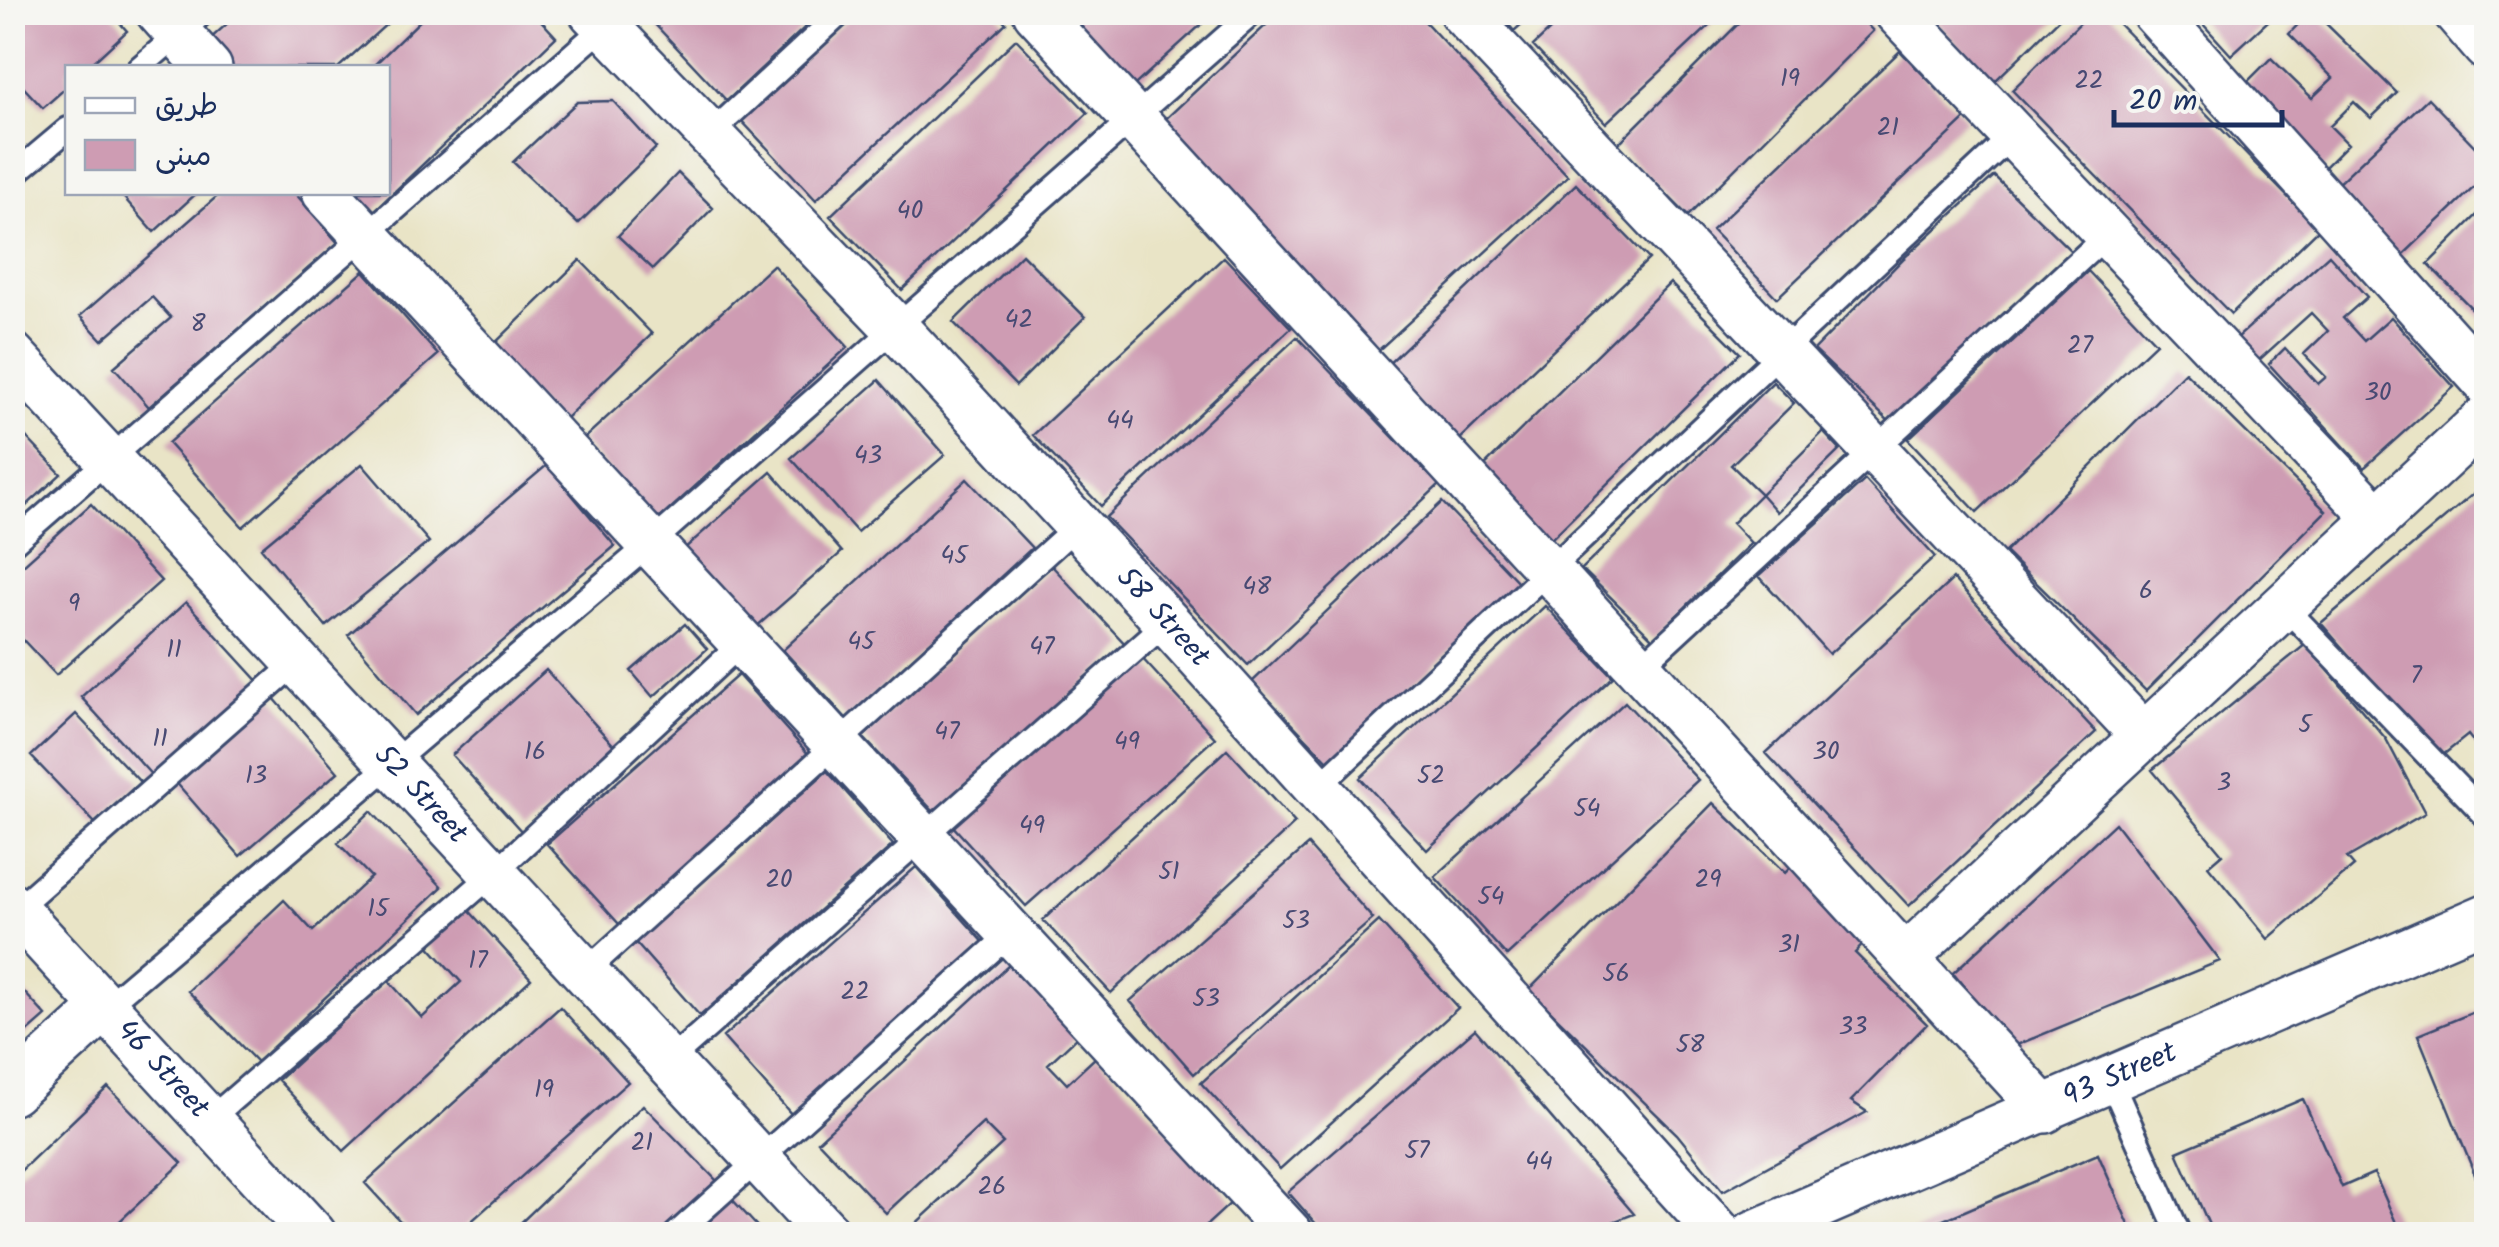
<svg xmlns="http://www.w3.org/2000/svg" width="2499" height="1247" viewBox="0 0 2499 1247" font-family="Kalam,'Playpen Sans Arabic',sans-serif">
<rect width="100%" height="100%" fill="#f6f6f2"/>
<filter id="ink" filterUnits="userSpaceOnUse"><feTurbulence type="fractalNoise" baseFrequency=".01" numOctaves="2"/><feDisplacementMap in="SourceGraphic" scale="20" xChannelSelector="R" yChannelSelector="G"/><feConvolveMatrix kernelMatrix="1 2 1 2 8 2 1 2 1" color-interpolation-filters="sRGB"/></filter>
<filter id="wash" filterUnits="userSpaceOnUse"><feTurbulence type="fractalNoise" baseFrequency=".0048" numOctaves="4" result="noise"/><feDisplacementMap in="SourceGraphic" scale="40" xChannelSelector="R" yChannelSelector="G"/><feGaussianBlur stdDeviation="2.25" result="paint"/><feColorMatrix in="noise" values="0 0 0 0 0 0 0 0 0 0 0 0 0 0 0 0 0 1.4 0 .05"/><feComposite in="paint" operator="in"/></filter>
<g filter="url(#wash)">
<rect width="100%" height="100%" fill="#e9e4c6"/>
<g id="blocks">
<path fill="#ce9cb3" d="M30,12H110L127,31L87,68H68V86L43,108L12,75V28Z
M240,12H400L338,68H234L209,40Z
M429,12H533L556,37L371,214L350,192H388V68H371Z
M660,12H821L727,101L651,20Z
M854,12H996L1006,23L816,200L740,119Z
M1066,12H1215L1125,94Z
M1280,12H1416L1568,176L1370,358L1156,128Z
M1498,12H1535L1514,31Z
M1569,12H1724L1606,123L1533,46Z
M1750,12H1855L1873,31L1688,216L1617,145Z
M1927,12H2066L1994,82Z
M2091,12H2107L2319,229L2231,314L2012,90Z
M2192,12H2278L2231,55Z
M2310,12H2314L2397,93L2371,118L2354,102L2330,126L2348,144L2322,170L2240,89L2271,58L2312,98L2333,78L2289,34Z
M1016,39L1088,113L902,290L830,216Z
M1900,51L1966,119L1777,298L1712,230Z
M2428,98L2486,158V176L2400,258L2333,188Z
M613,101L656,148L578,224L513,162L577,102Z
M678,173L713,208L653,269L618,236Z
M1994,176L2072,252L1983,334L1894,426L1814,350L1904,258Z
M1576,184L1649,259L1456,443L1383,369Z
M119,192H198L154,232Z
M222,192H294L338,243L149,407L114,367L171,318L152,297L102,340L80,316Z
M2486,206V323L2428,264Z
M1022,254L1085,317L1016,386L953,322Z
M2329,255L2367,297L2343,318L2364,341L2391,317L2454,387L2364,468L2269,364L2285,348L2318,384L2326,377L2304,354L2328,331L2311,313L2258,361L2237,338Z
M1224,257L1291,328L1101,506L1033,435Z
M580,260L652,334L559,425L487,351Z
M773,265L848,347L656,522L581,441Z
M364,271L438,355L243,527L168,443Z
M2088,271L2156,343L1977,512L1908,439Z
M1670,283L1740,353L1544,546L1474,476Z
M1297,337L1439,485L1248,665L1106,517Z
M2185,372L2326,511L2146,691L2005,552Z
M879,380L945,455L857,532L791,458Z
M1773,382L1794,403L1731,465L1761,494L1823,432L1840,450L1777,512L1761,494L1732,523L1751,543L1653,639L1582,569Z
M12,422L61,474L12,519Z
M362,464L429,542L326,626L261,548Z
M547,465L615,546L416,715L348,635Z
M771,472L842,552L755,628L684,549Z
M967,479L1032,548L847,719L783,650Z
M1865,480L1935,557L1829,654L1759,576Z
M2486,483V758L2468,735L2438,759L2321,623Z
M1442,502L1520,584L1331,764L1252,682Z
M91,504L161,581L56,675L12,628V575Z
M1052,566L1127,646L938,816L863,737L956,649Z
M1953,579L2096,732L1909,906L1766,753Z
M186,602L261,684L156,780L81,697Z
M1545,606L1613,677L1427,850L1360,778Z
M685,624L707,649L653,697L631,671Z
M2306,644L2386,739L2425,813L2347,858L2354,866L2268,939L2208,866L2222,854L2152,770Z
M1140,656L1215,738L1026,906L951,824Z
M546,670L617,749L523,833L452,755Z
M738,675L810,756L619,924L547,844Z
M273,697L338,772L240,856L174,780Z
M1625,702L1698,780L1507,956L1435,877Z
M76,714L140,782L95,823L31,756Z
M1227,749L1295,823L1111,993L1043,920Z
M827,771L893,845L700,1016L635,942Z
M1713,803L1785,873L1796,862L1871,936L1855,953L1927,1024L1851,1101L1867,1112L1723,1191L1677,1134L1529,990Z
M371,811L442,887L257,1062L188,991L284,900L313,931L371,877L338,843Z
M2115,823L2220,961L2012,1047L1953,973Z
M1308,845L1373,919L1194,1074L1130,1001Z
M916,867L987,946L793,1116L723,1037Z
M465,906L531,979L344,1151L278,1080L388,980L422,1018L461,982L425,942Z
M1379,921L1458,1008L1280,1169L1201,1083Z
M1009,965L1077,1037L1048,1064L1067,1084L1097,1056L1233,1201L1197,1234H917L911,1228L1003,1143L983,1123L886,1213L818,1141Z
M12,979L46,1016L12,1046Z
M560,1007L628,1082L457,1234H412L365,1183Z
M2486,1007V1202L2418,1035Z
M1475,1029L1634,1214L1581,1234H1325L1288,1192Z
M108,1087L182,1163L106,1234H12V1179Z
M2303,1099L2342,1187L2374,1173L2401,1234H2213L2177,1152Z
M643,1105L717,1181L661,1234H509Z
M2098,1154L2133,1234H1910L1960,1213Z
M730,1197L764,1234H688Z"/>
</g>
</g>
<g filter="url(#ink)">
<use href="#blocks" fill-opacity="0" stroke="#3a4a6e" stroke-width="2.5"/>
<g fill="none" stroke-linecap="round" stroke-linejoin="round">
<g stroke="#3a4a6e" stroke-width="28">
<path id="service" d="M139,68L204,12
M710,134L842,12
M12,176L68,129
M12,544L605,26
M2284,606L2486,816
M1639,668L2108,234
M1319,786L2013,135
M15,910L297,662
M585,972L1078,525
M105,1007L650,544L1254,12
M668,1062L1167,622
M2111,1081L2179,1234
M209,1120L493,874L742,643
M676,1234L1011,933"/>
</g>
<g stroke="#3a4a6e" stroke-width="50">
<g id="minor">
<path d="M159,12L209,68"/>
<path id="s1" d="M592,12L896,328L1167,622L1720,1234"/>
<path d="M1036,12L2045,1110"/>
<path d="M1462,12L2144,736"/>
<path d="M1897,12L2378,519"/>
<path d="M2154,12L2486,382"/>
<path d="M2456,12L2486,47"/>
<path d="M325,192L1290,1234"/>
<path id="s2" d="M12,355L828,1234"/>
<path id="s3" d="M12,906L313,1234"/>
<path d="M1906,957L2486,418"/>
<path d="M12,1092L105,1007"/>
<path id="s4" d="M1753,1234L2486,917"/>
</g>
</g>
<use href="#service" stroke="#fff" stroke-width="22"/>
<use href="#minor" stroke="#fff" stroke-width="45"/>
</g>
</g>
<g text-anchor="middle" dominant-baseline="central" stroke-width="9" stroke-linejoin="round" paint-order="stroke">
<g font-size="25" fill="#484a73">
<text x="1790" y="79">19</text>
<text x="2089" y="81">22</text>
<text x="1888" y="128">21</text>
<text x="910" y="211">40</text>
<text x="1019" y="320">42</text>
<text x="198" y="324">8</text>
<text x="2080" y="346">27</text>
<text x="2378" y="393">30</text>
<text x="1120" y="421">44</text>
<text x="868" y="456">43</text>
<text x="954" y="556">45</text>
<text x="1257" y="587">48</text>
<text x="2146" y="591">6</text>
<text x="74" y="604">9</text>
<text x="861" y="642">45</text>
<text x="1042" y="647">47</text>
<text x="174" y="650">11</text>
<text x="2416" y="676">7</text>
<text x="2305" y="725">5</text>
<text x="947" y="732">47</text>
<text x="160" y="739">11</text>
<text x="1127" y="742">49</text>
<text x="535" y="752">16</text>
<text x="1826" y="752">30</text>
<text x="256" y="776">13</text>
<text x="1431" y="776">52</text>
<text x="2224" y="783">3</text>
<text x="1587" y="809">54</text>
<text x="1032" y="826">49</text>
<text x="1169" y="872">51</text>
<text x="779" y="880">20</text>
<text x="1708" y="880">29</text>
<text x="1491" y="897">54</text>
<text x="378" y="909">15</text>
<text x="1296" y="921">53</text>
<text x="1789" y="945">31</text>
<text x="478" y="961">17</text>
<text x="1616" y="974">56</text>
<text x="855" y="992">22</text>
<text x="1206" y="999">53</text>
<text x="1853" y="1027">33</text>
<text x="1690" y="1045">58</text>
<text x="544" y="1090">19</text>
<text x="642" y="1143">21</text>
<text x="1417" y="1151">57</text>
<text x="1539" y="1162">44</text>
<text x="992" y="1187">26</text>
</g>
<g font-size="30" fill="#1b2f5e" stroke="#f6f6f2">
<text stroke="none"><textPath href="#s1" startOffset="832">58 Street</textPath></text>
<text stroke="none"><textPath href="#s2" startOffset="600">52 Street</textPath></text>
<text stroke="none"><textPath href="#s3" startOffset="222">46 Street</textPath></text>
<text stroke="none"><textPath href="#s4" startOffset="400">93 Street</textPath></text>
</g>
</g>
<rect width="2499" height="1247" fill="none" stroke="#f6f6f2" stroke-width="50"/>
<rect x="65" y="65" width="325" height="130" fill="#f6f6f2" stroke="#9ea6b7" stroke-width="2.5"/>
<rect x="85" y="98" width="50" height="15" fill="#ffffff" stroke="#9ea6b7" stroke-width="2.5"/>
<text x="155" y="115" font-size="30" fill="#1b2f5e">طريق</text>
<rect x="85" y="140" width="50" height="30" fill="#ce9cb3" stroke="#9ea6b7" stroke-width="2.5"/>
<text x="155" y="165" font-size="30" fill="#1b2f5e">مبنى</text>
<path d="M2114 110v15h168v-15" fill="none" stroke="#1b2f5e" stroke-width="5"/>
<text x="2129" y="110" font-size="30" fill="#1b2f5e" stroke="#f6f6f2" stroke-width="8" paint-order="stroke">20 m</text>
</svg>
